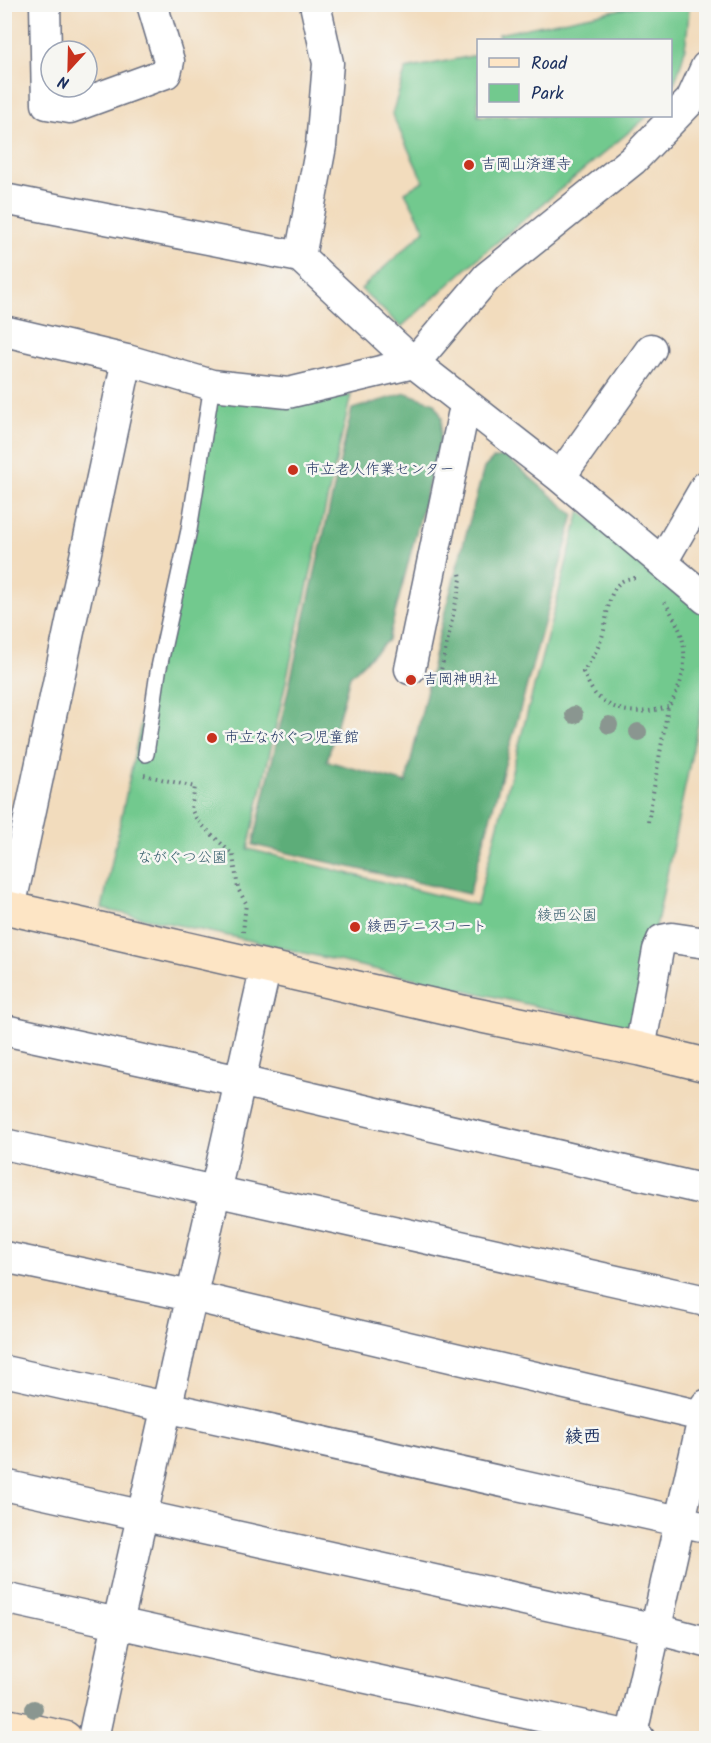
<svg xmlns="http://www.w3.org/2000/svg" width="711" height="1743" viewBox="0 0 711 1743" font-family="Kalam,'Klee One',sans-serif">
<rect width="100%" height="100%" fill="#f6f6f2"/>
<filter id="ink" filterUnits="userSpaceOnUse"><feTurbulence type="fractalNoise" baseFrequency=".0167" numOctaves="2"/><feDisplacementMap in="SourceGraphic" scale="12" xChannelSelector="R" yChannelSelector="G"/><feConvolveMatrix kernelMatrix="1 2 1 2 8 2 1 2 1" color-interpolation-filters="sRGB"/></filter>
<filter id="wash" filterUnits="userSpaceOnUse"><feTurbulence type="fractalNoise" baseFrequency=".008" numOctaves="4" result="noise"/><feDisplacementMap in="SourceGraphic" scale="24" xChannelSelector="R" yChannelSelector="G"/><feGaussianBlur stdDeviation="1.35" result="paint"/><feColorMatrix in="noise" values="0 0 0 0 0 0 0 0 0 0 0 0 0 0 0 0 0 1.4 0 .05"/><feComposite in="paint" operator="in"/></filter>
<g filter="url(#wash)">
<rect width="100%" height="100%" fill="#f2dcbd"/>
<path fill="#72c98e" stroke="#467c76" stroke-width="1.5" d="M641,5H689C688,35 685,62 671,89L670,40H499L498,34Z
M478,55V116H648L484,253L401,327L361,289L425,230L405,192L423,181L392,114L406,69Z
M217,395L286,407L351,395L248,849L477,905L580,511L706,612V685L635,1029L243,939L102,909L152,671Z"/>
<path fill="#5dad79" stroke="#3c6e6c" stroke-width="1.5" d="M406,393L435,403L442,418L440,441L388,640L350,676L327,761L406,783L441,626L484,468L493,459L505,456L574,515L469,894L253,845L352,409Z"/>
</g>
<g filter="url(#ink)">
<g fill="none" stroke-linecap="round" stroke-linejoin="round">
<g stroke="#666c7f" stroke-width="18">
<path id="lane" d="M146,754L158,672L189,530L212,385"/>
</g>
<g stroke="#666c7f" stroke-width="33">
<path id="street" d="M45,4L47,104L70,108L166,73L169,61L152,4
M4,199L300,257L414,363L560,477L706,599
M300,257L321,146L328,63L315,4
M4,331L127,360L212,385L288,393L414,363L487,277L633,160L691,100L706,67
M560,477L651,349
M662,562L706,486
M410,669L463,415
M10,908L127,360
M4,1030L240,1081L706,1190
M640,1049L658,950L662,940L672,938L706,943
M4,1144L706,1301
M4,1257L191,1296L706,1417
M4,1371L706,1527
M4,1485L656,1629L706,1642
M4,1598L639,1738
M93,1738L118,1623L266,966
M631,1738L706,1405"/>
</g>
<g stroke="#666c7f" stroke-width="36">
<path id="secondary" d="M4,907L467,1013L640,1049L706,1065
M4,1725L65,1738"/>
</g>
<path stroke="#666c7f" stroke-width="4" stroke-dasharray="1.5 4.5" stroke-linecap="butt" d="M635,578C606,578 609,614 603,634C599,648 591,660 583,672C587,680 592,692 598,697C620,715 642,714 668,707
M440,675L461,579L460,573
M144,775L195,787L191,809L197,820L233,855L238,889L246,903L243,932
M648,822L668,707C683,688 689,655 680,631C676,621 670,611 665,602"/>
<use href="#lane" stroke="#fff" stroke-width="15"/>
<use href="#street" stroke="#fff" stroke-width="30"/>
<use href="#secondary" stroke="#fde5c5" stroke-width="33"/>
</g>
<g fill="#8a9690">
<circle cx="574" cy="715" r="9"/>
<circle cx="609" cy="725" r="9"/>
<circle cx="638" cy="732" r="9"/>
<circle cx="34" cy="1709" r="9"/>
</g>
</g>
<g fill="#c8321e" stroke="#f6f6f2" stroke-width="2">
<circle cx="469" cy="165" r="6"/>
<circle cx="293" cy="470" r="6"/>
<circle cx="411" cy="680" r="6"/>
<circle cx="212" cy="738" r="6"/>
<circle cx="355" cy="927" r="6"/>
</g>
<g text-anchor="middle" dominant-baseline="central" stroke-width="5" stroke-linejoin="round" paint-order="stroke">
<g font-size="15" fill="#1b2f5e" stroke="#f6f6f2" text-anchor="start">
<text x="481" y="165">吉岡山済運寺</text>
<text x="305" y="470">市立老人作業センター</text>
<text x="423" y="680">吉岡神明社</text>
<text x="224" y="738">市立ながぐつ児童館</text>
<text x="367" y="927">綾西テニスコート</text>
</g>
<g font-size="15" fill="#355d6c" stroke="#f6f6f2">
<text x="182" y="858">ながぐつ公園</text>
<text x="567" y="916">綾西公園</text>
</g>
<g font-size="18" font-weight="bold" fill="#1b2f5e" stroke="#f6f6f2">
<text x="583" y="1437">綾西</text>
</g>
</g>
<rect width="711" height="1743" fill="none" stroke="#f6f6f2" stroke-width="24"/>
<rect x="477" y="39" width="195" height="78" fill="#f6f6f2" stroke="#9ea6b7" stroke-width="1.5"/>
<rect x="489" y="58" width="30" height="9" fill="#fde5c5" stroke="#9ea6b7" stroke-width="1.5"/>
<text x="531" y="69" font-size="18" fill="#1b2f5e">Road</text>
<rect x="489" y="84" width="30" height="18" fill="#72c98e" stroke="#9ea6b7" stroke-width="1.5"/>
<text x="531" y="99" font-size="18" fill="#1b2f5e">Park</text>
<g transform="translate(69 69) rotate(202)"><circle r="28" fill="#f6f6f2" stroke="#9ea6b7" stroke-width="1.5"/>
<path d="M0-4.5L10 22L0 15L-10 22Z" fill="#c8321e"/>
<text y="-9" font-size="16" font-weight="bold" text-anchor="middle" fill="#1b2f5e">N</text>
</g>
</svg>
